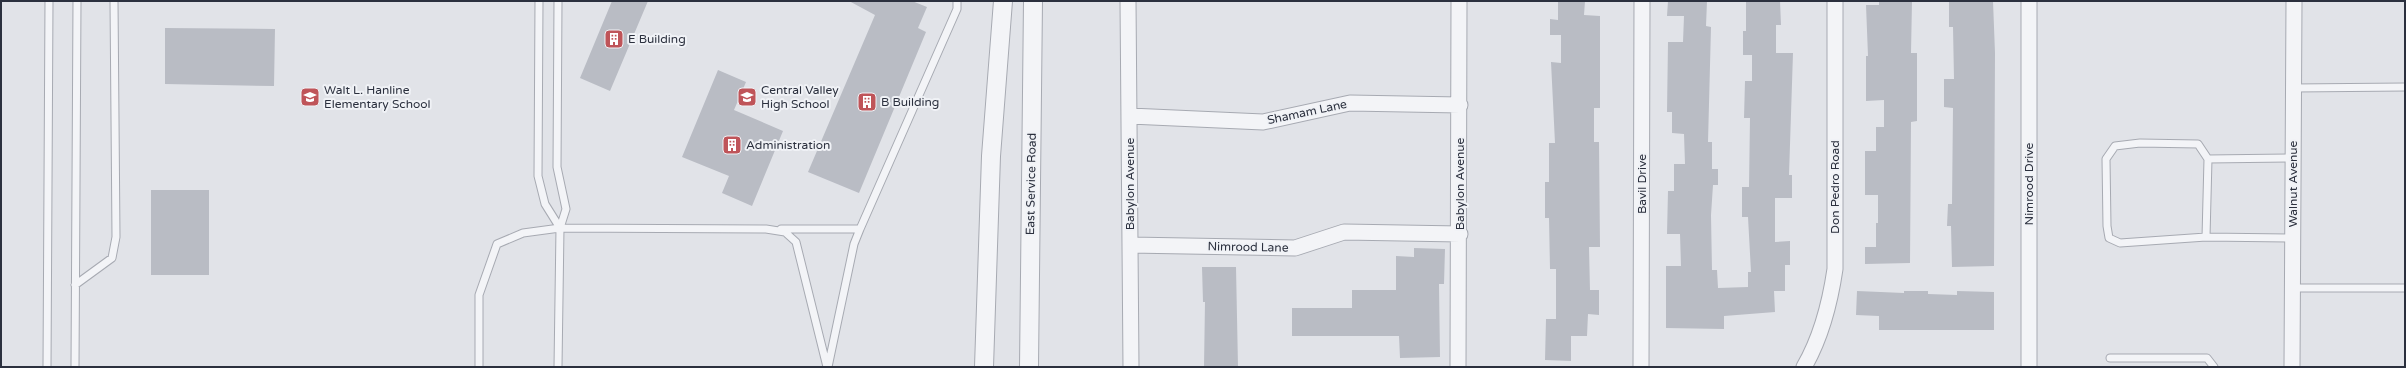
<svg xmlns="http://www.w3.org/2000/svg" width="2406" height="368" viewBox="0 0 2406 368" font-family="'Varela Round',sans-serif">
<rect width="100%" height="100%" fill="#e1e3e8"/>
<path fill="#b9bcc4" d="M612,1H648L610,91L580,78Z
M849,1H912L927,7L918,28L926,32L859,193L808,172L875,15Z
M1558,1H1585L1584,15L1600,16V108H1594V142H1599L1600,247H1589L1590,290H1599V315L1588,314L1587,336H1571V361L1545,360L1546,319H1556V269H1550L1549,218H1545V182H1549V143H1555L1551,62L1561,63V35H1550V19L1558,20Z
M1668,1H1707L1706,26L1711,27L1708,142H1712V169H1718V185H1713L1711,215L1712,270H1717L1718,288L1748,287V272H1751L1748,217H1742V187H1749L1750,118H1744L1745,81H1752V55H1743V31H1746V1H1780L1781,25H1776V53H1793L1789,175H1792V198H1775V242L1790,241V265H1785V291H1774L1775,312L1724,316V329L1666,328V266H1681L1680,234H1667L1668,191H1674V164H1685L1684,134L1672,133V112H1667L1668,42H1683L1684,16H1667Z
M1879,1H1912L1911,53H1917V121L1911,122L1910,263L1865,264V247H1876V223H1878V195H1865V151H1876V127H1884V100L1866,101V56H1868L1866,5H1879Z
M1949,1H1993L1995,53L1994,266L1952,267L1951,226H1947L1948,204H1952L1953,108L1944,107V79H1954L1953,27H1949Z
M165,28L275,29L274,86L165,84Z
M718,70L746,82L734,110L783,131L752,206L722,193L729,176L682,157Z
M151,190H209V275H151Z
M1414,248L1445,249L1444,284H1439L1440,357L1400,358L1399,336H1292V308H1352V290H1396V256L1414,257Z
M1202,267H1236L1238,367H1204L1205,302H1203Z
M1857,291L1904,293V291H1928V294L1957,295V291L1994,292V330H1879V316L1856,315Z"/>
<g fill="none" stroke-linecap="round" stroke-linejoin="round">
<g stroke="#a7aab2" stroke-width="9">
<path id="service" d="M539,1L538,176L545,204L560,228L558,367
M558,1L557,167L566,209L560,228
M2294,88L2405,87
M781,229H860L957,9V1
M2206,237L2120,243L2109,238L2107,226L2106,159L2115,146L2140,143L2198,144L2208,159
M2293,238L2206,237L2208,159L2293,158
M75,285L112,258L116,237L114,1
M2293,288H2405
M2110,358H2207L2214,367
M47,367L49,1
M75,367L77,1
M479,367V295L497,244L523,233L560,228L766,229L785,232L796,242L827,367
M828,367L854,244L860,229"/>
</g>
<g stroke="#a7aab2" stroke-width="17">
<path id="minor" d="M1128,1L1131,367
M1130,116L1263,122L1350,103L1460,105
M1130,245L1295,248L1344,232L1460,234
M1458,367L1459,1
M1641,367L1642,1
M1804,367C1822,336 1830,303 1835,269V1
M2029,367V1
M2292,367L2294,1"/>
</g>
<g stroke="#a7aab2" stroke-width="20">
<path id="tertiary" d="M984,367L991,156L1003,1
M1029,367L1033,1"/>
</g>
<use href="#service" stroke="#f3f4f7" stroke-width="7"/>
<use href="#minor" stroke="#f3f4f7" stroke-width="15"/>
<use href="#tertiary" stroke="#f3f4f7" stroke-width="18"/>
</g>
<defs>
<g id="building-square" transform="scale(1)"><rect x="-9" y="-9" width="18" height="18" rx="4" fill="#bf5459" stroke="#f0f2f6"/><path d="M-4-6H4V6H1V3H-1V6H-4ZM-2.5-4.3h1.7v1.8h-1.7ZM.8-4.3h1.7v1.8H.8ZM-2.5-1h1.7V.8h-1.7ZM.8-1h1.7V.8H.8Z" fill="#fff"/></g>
<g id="school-square" transform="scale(1)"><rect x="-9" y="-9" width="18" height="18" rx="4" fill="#bf5459" stroke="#f0f2f6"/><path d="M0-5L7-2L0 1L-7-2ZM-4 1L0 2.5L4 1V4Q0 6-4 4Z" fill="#fff"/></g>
</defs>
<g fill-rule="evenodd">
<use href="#building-square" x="614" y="39"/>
<use href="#school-square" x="310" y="97"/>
<use href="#school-square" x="747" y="97"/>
<use href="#building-square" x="867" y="102"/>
<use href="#building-square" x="732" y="145"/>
</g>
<g text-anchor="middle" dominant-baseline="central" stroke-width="4" stroke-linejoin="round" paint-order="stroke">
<g font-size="12" fill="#2b303e" stroke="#f0f2f6" text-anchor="start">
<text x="628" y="39">E Building</text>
<text x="324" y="90">Walt L. Hanline<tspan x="324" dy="14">Elementary School</tspan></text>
<text x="761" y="90">Central Valley<tspan x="761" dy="14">High School</tspan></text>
<text x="881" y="102">B Building</text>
<text x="746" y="145">Administration</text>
</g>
<g font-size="12" fill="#2b303e" stroke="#f0f2f6">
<text transform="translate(1307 112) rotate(-12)">Shamam Lane</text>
<text transform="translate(1031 184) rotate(-89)">East Service Road</text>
<text transform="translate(1130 184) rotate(-90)">Babylon Avenue</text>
<text transform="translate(1460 184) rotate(-90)">Babylon Avenue</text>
<text transform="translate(1642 184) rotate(-90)">Bavil Drive</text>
<text transform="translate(2029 184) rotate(-90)">Nimrood Drive</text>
<text transform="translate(2293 184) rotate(-90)">Walnut Avenue</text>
<text transform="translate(1835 187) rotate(-90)">Don Pedro Road</text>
<text transform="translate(1248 247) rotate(1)">Nimrood Lane</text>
</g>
</g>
<rect width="2406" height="368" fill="none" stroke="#2b303e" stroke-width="4"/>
</svg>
